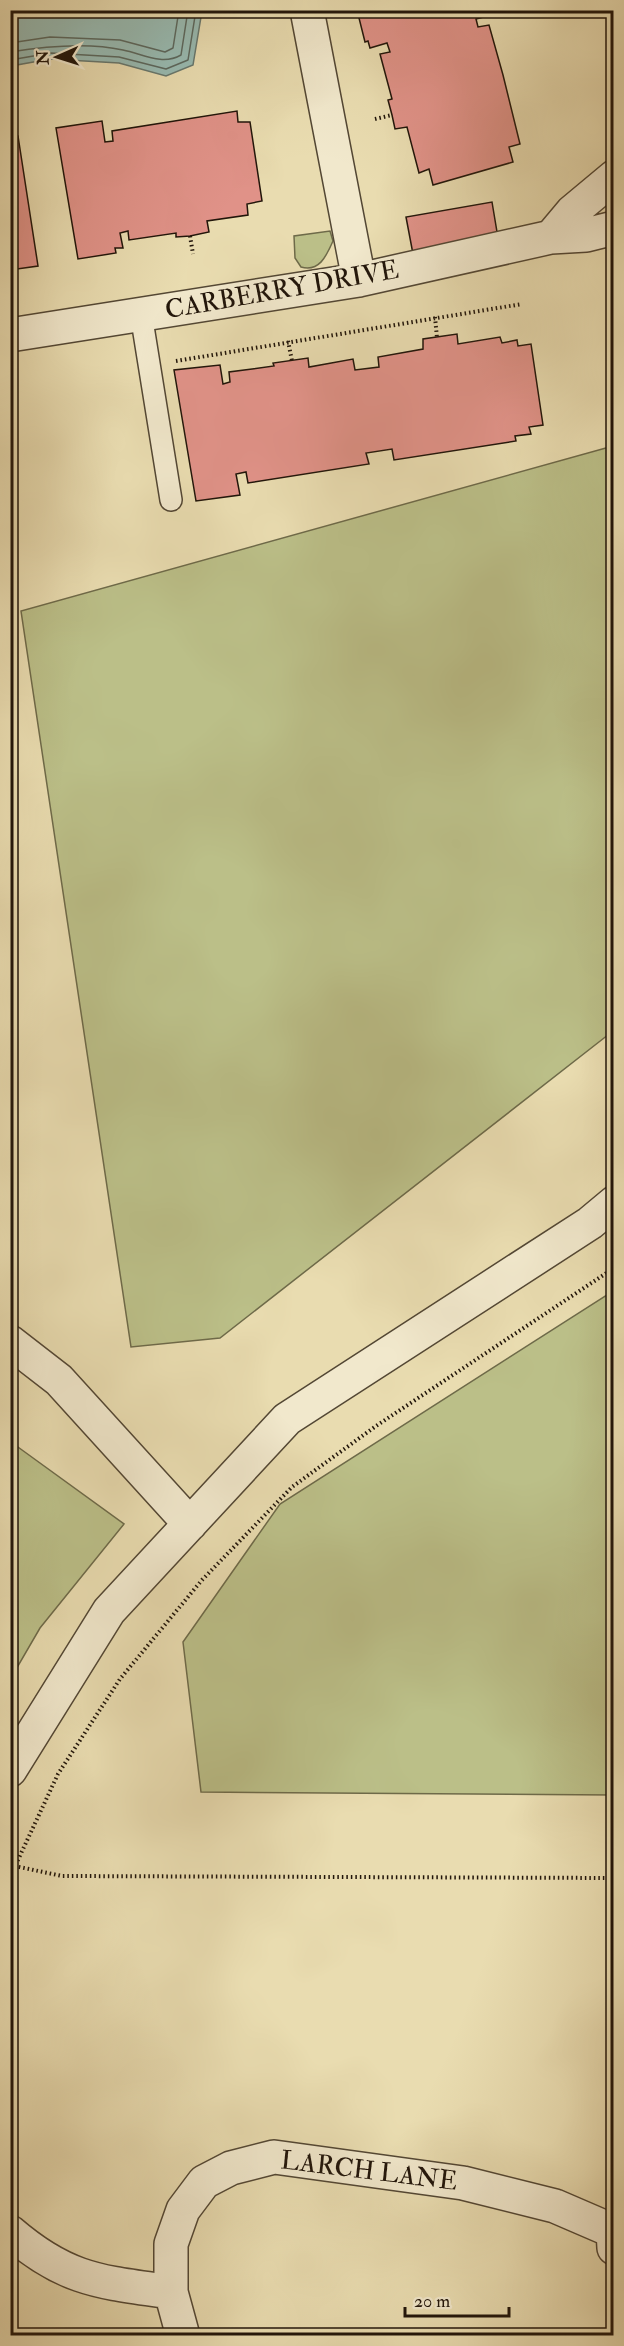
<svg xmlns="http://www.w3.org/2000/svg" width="624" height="2346" viewBox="0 0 624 2346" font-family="'IM FELL Double Pica',serif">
<rect width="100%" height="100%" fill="#e9dcb0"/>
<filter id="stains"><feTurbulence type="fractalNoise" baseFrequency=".00333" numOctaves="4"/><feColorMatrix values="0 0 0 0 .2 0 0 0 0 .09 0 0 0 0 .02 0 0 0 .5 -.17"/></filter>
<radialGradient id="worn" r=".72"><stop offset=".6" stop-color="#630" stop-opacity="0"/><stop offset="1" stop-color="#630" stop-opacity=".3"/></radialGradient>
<path fill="#bbbf88" stroke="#6e6a49" stroke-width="1.5" d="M330,231L333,241C326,257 319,272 301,267L295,258L294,236Z
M613,446V1031L220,1338L131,1347L21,611Z
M613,1291V1795L201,1792L183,1642L280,1504Z
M11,1442L124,1524L40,1628L11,1678Z"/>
<path fill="#98bab1" stroke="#68786e" stroke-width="1.5" d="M11,10H202V11L193,65L166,76L119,63L50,59L11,66Z"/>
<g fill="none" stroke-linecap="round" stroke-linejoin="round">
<path stroke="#5c685e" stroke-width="1.5" d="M10,43L50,37L120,40L165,52L173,48L179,10
M10,52C47,46 87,42 123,50C143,54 162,66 181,55L188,10
M10,60L51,53L119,57L166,69L188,60L196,10"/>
</g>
<path fill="#e09288" stroke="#21150a" stroke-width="1.5" d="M357,10H495V14L476,19L478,27L489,25L503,75L520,144L509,147L513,162L433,185L429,169L419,173L407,127L395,129L392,115L388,100L392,99L380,54L390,52L387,43L370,48L368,41L365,42Z
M237,111L238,122H250L262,201L247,204L248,215L207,221L209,232L190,236L176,237V233L129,240L128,231L120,233L123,248H115L116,253L78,259L56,128L102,121L105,142L113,141L112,131Z
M18,136L38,266L10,270V137Z
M492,202L498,238L413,254L406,217Z
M457,334L458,344L500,337L502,343L517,340L518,346L531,344L543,425L529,427L531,434L515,436L516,441L394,460L392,449L366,453L369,464L248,483L246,472L236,474L240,495L196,501L174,370L220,365L223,384L230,382L229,372L274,366L273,363L308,358L309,367L353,359L355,370L379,367L378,357L423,349V339Z"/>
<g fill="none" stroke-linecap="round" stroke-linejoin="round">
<g stroke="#534734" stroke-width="24">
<path id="lane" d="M141,314L171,500"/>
</g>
<g stroke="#534734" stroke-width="36">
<path id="street" d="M307,10L359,280
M551,237L572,212L614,177
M10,335L359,280L551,237L586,235L614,228
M10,1342L59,1380L190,1524
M10,1770L109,1611L287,1419L590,1223L614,1203
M10,2232C67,2281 101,2282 171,2292
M183,2336L171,2292V2244L183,2210L204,2182L231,2168L274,2157L463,2183L555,2206L613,2231L614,2248"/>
</g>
<path stroke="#21150a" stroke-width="4" stroke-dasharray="1.5 3" stroke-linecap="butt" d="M375,119L392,115
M190,236L193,254
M435,317L437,338
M288,341L292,361
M176,361L522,304
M10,1865L62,1876L614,1878
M10,1877L58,1774L120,1679L202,1580L292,1487L376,1426L614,1268
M614,2086V2091"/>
<use href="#lane" stroke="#f1e8cc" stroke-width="21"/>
<use href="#street" stroke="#f1e8cc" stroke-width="33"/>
</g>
<g text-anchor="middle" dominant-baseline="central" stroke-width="5" stroke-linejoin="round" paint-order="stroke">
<g font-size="26" fill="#21150a" stroke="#f1e8cc">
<text transform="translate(282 290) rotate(-10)">CARBERRY DRIVE</text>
<text transform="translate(369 2171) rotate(7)">LARCH LANE</text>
</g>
</g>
<rect width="624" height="2346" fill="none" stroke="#e9dcb0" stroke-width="36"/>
<rect x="12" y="12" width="600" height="2322" fill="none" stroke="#21150a" stroke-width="3"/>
<rect x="18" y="18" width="588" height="2310" fill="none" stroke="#21150a" stroke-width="1.5"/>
<g transform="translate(57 57) rotate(267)" stroke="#f1e8cc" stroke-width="4.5" paint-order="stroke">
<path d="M0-4.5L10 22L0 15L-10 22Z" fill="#21150a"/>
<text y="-9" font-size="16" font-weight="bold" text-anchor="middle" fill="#21150a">N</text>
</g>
<path d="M405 2307v9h104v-9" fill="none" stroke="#21150a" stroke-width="3"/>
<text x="414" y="2307" font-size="18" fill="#21150a" stroke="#f1e8cc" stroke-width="4.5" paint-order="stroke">20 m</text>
<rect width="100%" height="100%" filter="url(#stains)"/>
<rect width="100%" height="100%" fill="url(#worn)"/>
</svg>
